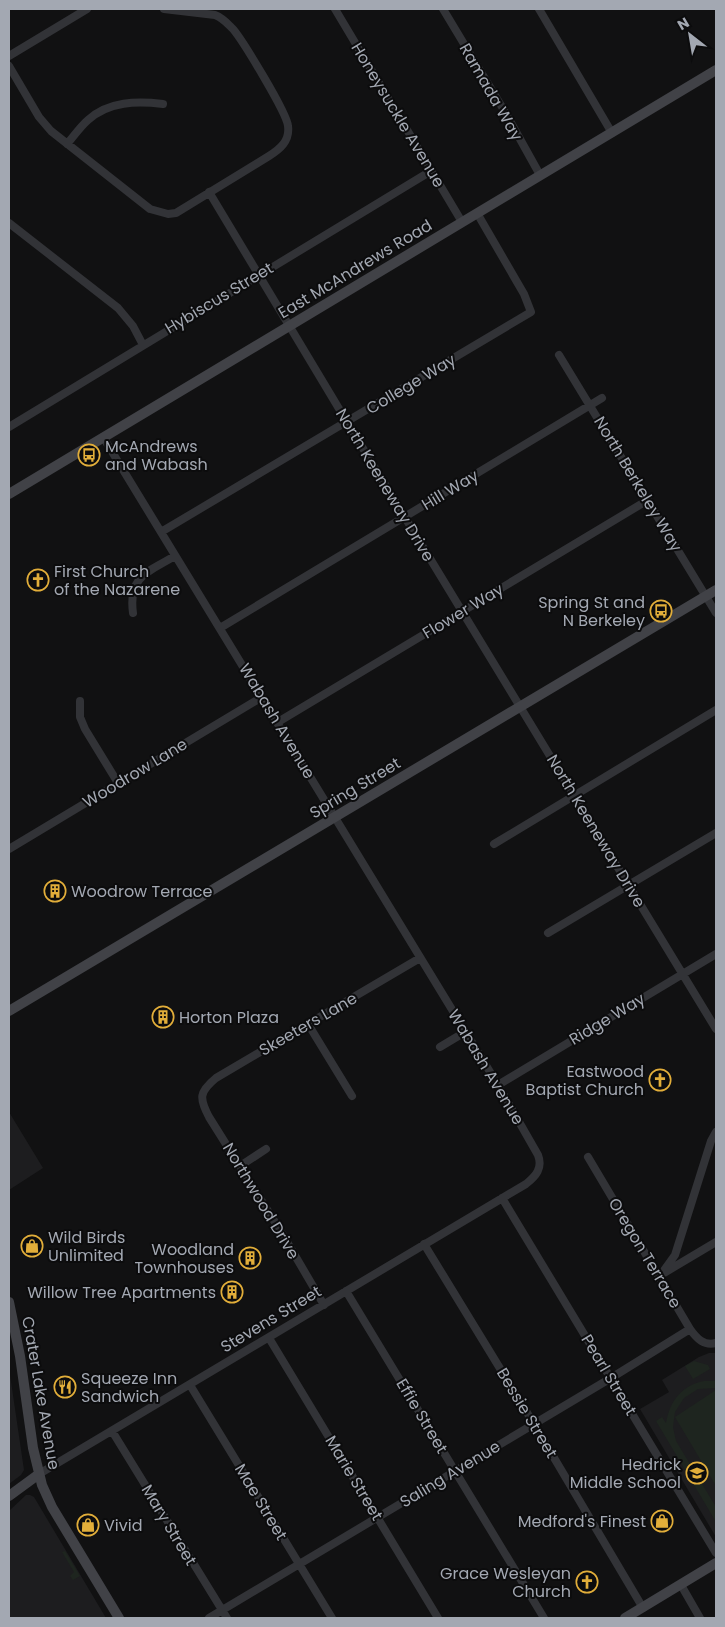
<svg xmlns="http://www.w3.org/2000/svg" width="725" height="1627" viewBox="0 0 725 1627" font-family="Poppins,sans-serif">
<rect width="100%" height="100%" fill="#111112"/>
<path fill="#1d1d1f" d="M9,1112L43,1168L9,1190Z
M709,1353H716V1537L640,1409L669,1392L662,1380L699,1357Z
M9,1368L24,1470L21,1475L9,1484Z
M26,1495H30L34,1497L106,1618H9V1511Z"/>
<path fill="#1e251f" d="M694,1361L708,1365L710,1369L693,1379L685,1366Z
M704,1381H716V1388L698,1389L684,1398L675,1412L673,1427L676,1441L716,1507V1522L656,1421L662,1417L666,1423C670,1401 681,1386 704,1381Z
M716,1390V1486L675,1417Z
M65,1551L80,1576L73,1580L70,1576L74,1572L62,1552Z"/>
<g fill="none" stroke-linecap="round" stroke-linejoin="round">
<path stroke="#323337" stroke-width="8" d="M335,9L462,222
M443,9L505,112L540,175
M539,9L612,133
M9,56L87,9
M9,66L39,117L51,131L150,209L168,214L176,213L269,156C280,149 290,141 288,126C287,113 243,41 233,29C227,23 223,18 215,15L164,9
M67,144C74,136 80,127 88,120C109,101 137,101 163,104
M209,192L347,422L716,1029
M9,223L118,308L133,326L143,345
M559,355L716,613
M9,427L431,171
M161,532L531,312L524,294L477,213
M133,613C128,576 148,572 175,556
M220,628L602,398
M80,701V717L85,729L118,783
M278,722L648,500
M494,844L716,710
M9,849L262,697
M548,933L716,833
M308,1024L352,1096
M440,1047L465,1032
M498,1085L716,954
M588,1157L690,1329C697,1339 704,1346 716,1343
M240,1166L266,1149
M502,1198L716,1553
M424,1244L534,1424L643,1608
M664,1273L716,1242
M660,1276L675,1255L711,1141L716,1132
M346,1291L544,1618
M324,1305L283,1235L209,1117C199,1098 199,1092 216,1078L420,958
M269,1338L438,1618
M190,1385L332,1618
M112,1431L227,1618
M39,1474L526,1184C536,1176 543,1168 538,1155L498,1085L103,437
M681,1585L700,1618
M209,1618L611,1378L690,1329"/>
<path stroke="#414247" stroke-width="10" d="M9,494L716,70
M9,1011L716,590
M9,1302L20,1356L33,1448L42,1485L52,1507L119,1618
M9,1496L39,1474
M625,1618L716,1563"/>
</g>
<defs>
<g id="bus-ring" transform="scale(1.125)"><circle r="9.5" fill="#0c0c0d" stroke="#e2ae3a" stroke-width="1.5"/><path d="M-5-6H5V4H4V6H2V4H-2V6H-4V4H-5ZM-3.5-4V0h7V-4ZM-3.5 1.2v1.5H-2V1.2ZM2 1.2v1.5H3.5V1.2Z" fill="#e2ae3a"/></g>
<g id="church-ring" transform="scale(1.125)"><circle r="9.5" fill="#0c0c0d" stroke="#e2ae3a" stroke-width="1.5"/><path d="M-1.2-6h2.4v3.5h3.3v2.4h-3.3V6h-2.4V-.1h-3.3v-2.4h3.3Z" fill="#e2ae3a"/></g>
<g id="building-ring" transform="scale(1.125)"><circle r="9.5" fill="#0c0c0d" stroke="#e2ae3a" stroke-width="1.5"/><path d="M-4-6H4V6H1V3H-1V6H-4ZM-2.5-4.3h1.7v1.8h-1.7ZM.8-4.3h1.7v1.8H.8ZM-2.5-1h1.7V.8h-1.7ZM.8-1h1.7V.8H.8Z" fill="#e2ae3a"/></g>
<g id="shop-ring" transform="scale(1.125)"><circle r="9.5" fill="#0c0c0d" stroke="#e2ae3a" stroke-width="1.5"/><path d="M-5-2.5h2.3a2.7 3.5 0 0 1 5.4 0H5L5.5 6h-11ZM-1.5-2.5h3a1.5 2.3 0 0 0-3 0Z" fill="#e2ae3a"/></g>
<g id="restaurant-ring" transform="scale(1.125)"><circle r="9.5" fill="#0c0c0d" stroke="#e2ae3a" stroke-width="1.5"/><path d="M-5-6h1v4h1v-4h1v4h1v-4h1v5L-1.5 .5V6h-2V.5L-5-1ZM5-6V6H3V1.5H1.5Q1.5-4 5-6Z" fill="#e2ae3a"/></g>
<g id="school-ring" transform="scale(1.125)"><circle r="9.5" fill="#0c0c0d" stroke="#e2ae3a" stroke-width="1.5"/><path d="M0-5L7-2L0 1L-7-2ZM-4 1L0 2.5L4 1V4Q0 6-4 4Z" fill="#e2ae3a"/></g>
</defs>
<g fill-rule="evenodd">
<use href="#bus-ring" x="89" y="455"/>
<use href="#church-ring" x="38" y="580"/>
<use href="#bus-ring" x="661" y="611"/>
<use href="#building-ring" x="55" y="891"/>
<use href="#building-ring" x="163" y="1017"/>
<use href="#church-ring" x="660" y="1080"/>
<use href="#shop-ring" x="32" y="1246"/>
<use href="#building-ring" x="250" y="1258"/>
<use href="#building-ring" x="232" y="1292"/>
<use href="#restaurant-ring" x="65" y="1387"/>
<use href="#school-ring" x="697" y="1473"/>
<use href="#shop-ring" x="662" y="1521"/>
<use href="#shop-ring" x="88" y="1525"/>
<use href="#church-ring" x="587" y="1582"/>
</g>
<g text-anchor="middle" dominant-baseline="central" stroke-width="4" stroke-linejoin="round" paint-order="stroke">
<g font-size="16" fill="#a3a8b2" stroke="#0c0c0d">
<text transform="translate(491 92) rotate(60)">Ramada Way</text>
<text transform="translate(398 115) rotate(59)">Honeysuckle Avenue</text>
<text transform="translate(355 269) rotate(-31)">East McAndrews Road</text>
<text transform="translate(219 298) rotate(-31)">Hybiscus Street</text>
<text transform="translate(411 384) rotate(-31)">College Way</text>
<text transform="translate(638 484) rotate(59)">North Berkeley Way</text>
<text transform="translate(385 485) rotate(59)">North Keeneway Drive</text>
<text transform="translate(450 490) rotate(-31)">Hill Way</text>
<text transform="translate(463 611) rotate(-31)">Flower Way</text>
<text transform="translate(277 721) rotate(59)">Wabash Avenue</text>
<text transform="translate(135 773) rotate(-31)">Woodrow Lane</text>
<text transform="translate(355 788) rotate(-31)">Spring Street</text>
<text transform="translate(596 831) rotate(59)">North Keeneway Drive</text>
<text transform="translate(607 1019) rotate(-31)">Ridge Way</text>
<text transform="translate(308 1024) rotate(-30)">Skeeters Lane</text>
<text transform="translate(486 1067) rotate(59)">Wabash Avenue</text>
<text transform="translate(261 1201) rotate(59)">Northwood Drive</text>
<text transform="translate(645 1253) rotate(59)">Oregon Terrace</text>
<text transform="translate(271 1319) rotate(-31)">Stevens Street</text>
<text transform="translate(609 1375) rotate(59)">Pearl Street</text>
<text transform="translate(41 1393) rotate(80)">Crater Lake Avenue</text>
<text transform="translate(527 1413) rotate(59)">Bessie Street</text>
<text transform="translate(422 1416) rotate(59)">Effie Street</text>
<text transform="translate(450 1474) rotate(-31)">Saling Avenue</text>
<text transform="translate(354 1478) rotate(59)">Marie Street</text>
<text transform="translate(261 1502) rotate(59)">Mae Street</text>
<text transform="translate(169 1525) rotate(59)">Mary Street</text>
</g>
<g font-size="16" fill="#a3a8b2" stroke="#0c0c0d" text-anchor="start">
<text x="105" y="446">McAndrews<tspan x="105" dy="18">and Wabash</tspan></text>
<text x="54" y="571">First Church<tspan x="54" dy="18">of the Nazarene</tspan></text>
<text x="645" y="602" text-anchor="end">Spring St and<tspan x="645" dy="18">N Berkeley</tspan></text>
<text x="71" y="891">Woodrow Terrace</text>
<text x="179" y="1017">Horton Plaza</text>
<text x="644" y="1071" text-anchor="end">Eastwood<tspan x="644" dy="18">Baptist Church</tspan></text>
<text x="48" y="1237">Wild Birds<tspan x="48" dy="18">Unlimited</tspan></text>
<text x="234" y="1249" text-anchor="end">Woodland<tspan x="234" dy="18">Townhouses</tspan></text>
<text x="216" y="1292" text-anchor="end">Willow Tree Apartments</text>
<text x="81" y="1378">Squeeze Inn<tspan x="81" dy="18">Sandwich</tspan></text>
<text x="681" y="1464" text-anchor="end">Hedrick<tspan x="681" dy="18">Middle School</tspan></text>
<text x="646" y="1521" text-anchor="end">Medford's Finest</text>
<text x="104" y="1525">Vivid</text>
<text x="571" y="1573" text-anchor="end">Grace Wesleyan<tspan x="571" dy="18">Church</tspan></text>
</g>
</g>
<rect width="725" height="1627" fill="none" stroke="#a3a8b2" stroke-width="20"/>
<g transform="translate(690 35) rotate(329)" stroke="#0c0c0d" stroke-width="4" paint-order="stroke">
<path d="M0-4L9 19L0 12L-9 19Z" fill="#a3a8b2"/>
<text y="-8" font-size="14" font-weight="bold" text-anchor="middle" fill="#a3a8b2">N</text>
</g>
</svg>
